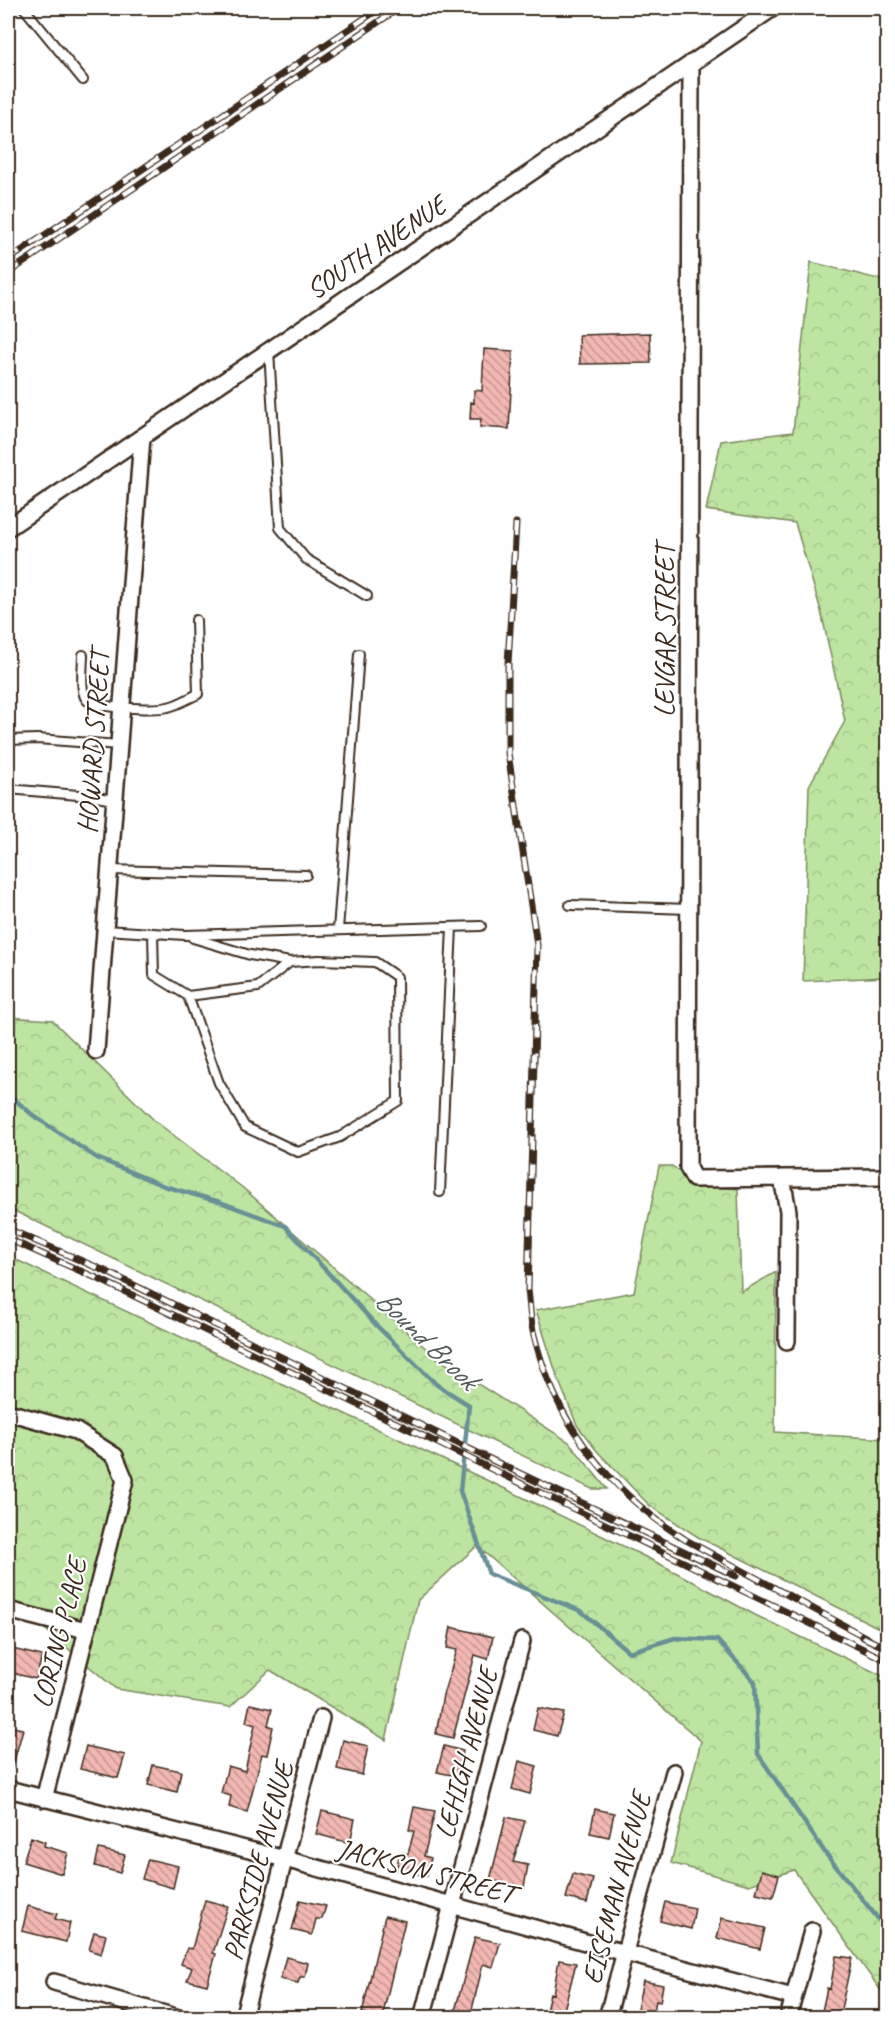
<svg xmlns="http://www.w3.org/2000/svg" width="895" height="2025" viewBox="0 0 895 2025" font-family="Caveat,sans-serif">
<defs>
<pattern id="forest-crowns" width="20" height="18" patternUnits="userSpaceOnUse" patternTransform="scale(1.5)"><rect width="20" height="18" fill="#bde5a1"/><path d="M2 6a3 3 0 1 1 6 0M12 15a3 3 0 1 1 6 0" fill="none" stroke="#a3c58a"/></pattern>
<pattern id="building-back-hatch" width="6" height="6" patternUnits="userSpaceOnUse" patternTransform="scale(1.5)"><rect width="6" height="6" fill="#f2b7b2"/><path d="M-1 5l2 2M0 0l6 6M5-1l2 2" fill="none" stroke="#c59590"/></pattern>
</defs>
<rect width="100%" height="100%" fill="#fff"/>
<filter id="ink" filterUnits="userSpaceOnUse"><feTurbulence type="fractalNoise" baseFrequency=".0167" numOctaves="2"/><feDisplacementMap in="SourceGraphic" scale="12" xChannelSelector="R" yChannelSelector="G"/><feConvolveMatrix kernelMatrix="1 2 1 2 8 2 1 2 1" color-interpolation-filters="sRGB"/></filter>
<g filter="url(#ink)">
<path fill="url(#forest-crowns)" stroke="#7c8860" stroke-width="1.5" d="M811,262L882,280L888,330L887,977L803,981L809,786L845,721L821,611L795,523L706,510L721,441L793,432Z
M8,1017L52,1020L155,1121L243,1188L437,1358L569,1442L607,1489H592L8,1208Z
M659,1166H672L698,1184L738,1189L741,1292L776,1272L775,1432L887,1439V1632L698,1537L649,1505L597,1451L577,1425L558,1379L536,1310L634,1292Z
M8,1256L514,1493L662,1565L755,1615L887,1678V1999L794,1870L749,1885L671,1863L701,1741L477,1546L418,1600L386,1740L270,1670L230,1707L116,1689L8,1598Z"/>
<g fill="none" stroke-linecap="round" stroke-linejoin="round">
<path stroke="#698f97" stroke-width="4.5" d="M8,1094L34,1116L97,1158L164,1186L220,1202L285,1226L378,1327L437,1385L469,1405L460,1491L489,1574L581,1611L629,1652L675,1638L717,1640L755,1682L758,1754L826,1854L888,1931"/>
</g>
<path fill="url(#building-back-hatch)" stroke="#3b2a1e" stroke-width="1.5" d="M650,333L651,363L580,364L579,335Z
M484,349L513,351L509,429L480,427L481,419H470L471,402L474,403V390L482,391Z
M451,1627L493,1637L488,1659L475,1655L453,1738L436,1734L443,1695L457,1650L447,1648Z
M8,1648L42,1656L36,1679L8,1672Z
M250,1704L272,1709L268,1725L273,1727L267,1755L262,1754L247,1812L229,1807L231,1796L221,1793L228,1766L245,1771L255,1725L246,1722Z
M538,1708L564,1713L557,1736L533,1730Z
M8,1726L23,1729L11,1772H8Z
M343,1740L368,1746L362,1775L337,1769Z
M86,1746L125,1755L118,1778L80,1769Z
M444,1746L463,1751L456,1776L437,1772Z
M519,1761L537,1766L530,1794L512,1789Z
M153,1765L181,1771L177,1792L148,1785Z
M414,1807L435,1811L424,1856L431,1858L427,1876L396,1870L400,1852L408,1854L414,1831L409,1830Z
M595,1809L614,1813L609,1837L590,1833Z
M322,1811L355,1819L350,1843L316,1834Z
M506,1817L525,1821L513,1862L528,1865L524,1887L490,1880Z
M31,1837L45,1842L44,1846L68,1853L62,1874L23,1862Z
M99,1849L125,1855L120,1873L95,1866Z
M148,1859L178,1866L173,1888L142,1879Z
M762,1870L779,1875L773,1897L756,1893Z
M573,1874L593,1879L587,1903L566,1898Z
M205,1900L228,1906L213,1953L216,1954L207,1985L187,1980L192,1968L181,1964L187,1948L192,1949Z
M300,1900L326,1906L322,1919H316L312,1935L292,1930Z
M665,1902L695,1908L691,1929L660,1921Z
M28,1906L57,1914L55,1919L70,1923L66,1942L22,1931Z
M385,1916L405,1921L382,2018H380L362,2013Z
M722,1918L765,1928L760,1949L717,1938Z
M94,1932L106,1935L101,1954L89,1950Z
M475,1937L500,1943L493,1967L483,1964L470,2018H453Z
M836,1956L852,1958L839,2018H829L821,2016L827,1988L830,1989Z
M286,1957L308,1963L305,1977H300L298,1983L280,1979Z
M559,1960L576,1963L562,2018H552L545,2016L550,1993L553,1994Z
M643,1981L663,1985L660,2002L656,2001L652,2018H635Z"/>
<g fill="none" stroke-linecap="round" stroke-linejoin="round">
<g stroke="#3b2a1e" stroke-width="12">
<path id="service" d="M24,8L83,80
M269,351L280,528L306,559L367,596
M83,655C83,666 79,695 88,701C96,708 156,710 168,707C178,705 189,698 198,694L196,620
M8,740L37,739L119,745
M8,789L90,796L115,800
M109,870L306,875
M570,905L689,909
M105,930L185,935L481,926
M338,930L359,654
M153,933L154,975L188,996L219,1083L245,1127L298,1152L340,1137L398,1101L397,977L375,962L319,960L290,962L258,987L188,996
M193,938L250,955L290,962
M440,1192L452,927"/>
</g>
<g stroke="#3b2a1e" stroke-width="20">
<path id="minor" d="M691,63L688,1168L694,1179L888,1177
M8,528L773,8
M96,1051L142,437
M782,1178L788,1211L787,1341
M8,1412L76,1431L115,1456L125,1480L44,1799
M8,1610L86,1630
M8,1789L285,1859L625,1953L793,1997
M54,1982L179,2018
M243,2018L321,1718
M422,2018L522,1641
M607,2018L674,1772
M788,2018L812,1931"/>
</g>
<use href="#service" stroke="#fff" stroke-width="8"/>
<use href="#minor" stroke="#fff" stroke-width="15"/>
<g stroke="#3b2a1e" stroke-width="7">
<path id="rail" d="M8,260L380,8
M8,273L399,8
M516,523L508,664V753L537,945L528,1290C530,1305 530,1321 534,1335C556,1425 609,1491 686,1540L869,1639
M8,1229L105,1271L494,1461L736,1576
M8,1239L101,1280L888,1661
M863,1637L888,1649"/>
</g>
<use href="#rail" stroke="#fff" stroke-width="4.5" stroke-dasharray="14" stroke-linecap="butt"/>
</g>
</g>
<g text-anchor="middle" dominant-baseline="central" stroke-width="4.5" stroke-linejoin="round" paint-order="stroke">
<g font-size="28" fill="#3b2a1e" stroke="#fff">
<text transform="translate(376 247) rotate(-34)">SOUTH AVENUE</text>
<text transform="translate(664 631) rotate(-90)">LEVGAR STREET</text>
<text transform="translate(93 742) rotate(-86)">HOWARD STREET</text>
<text transform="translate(59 1633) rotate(-76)">LORING PLACE</text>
<text transform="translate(466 1753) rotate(-75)">LEHIGH AVENUE</text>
<text transform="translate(258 1861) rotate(-75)">PARKSIDE AVENUE</text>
<text transform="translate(426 1871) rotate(15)">JACKSON STREET</text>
<text transform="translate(616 1888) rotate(-75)">EISEMAN AVENUE</text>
</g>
<g font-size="30" font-style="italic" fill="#525d5b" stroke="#fff">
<text transform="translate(427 1339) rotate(44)">Bound Brook</text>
</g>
</g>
<rect width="895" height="2025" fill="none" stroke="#fff" stroke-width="30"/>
<rect x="15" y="15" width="865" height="1995" fill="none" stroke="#3b2a1e" stroke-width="2" filter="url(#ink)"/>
</svg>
